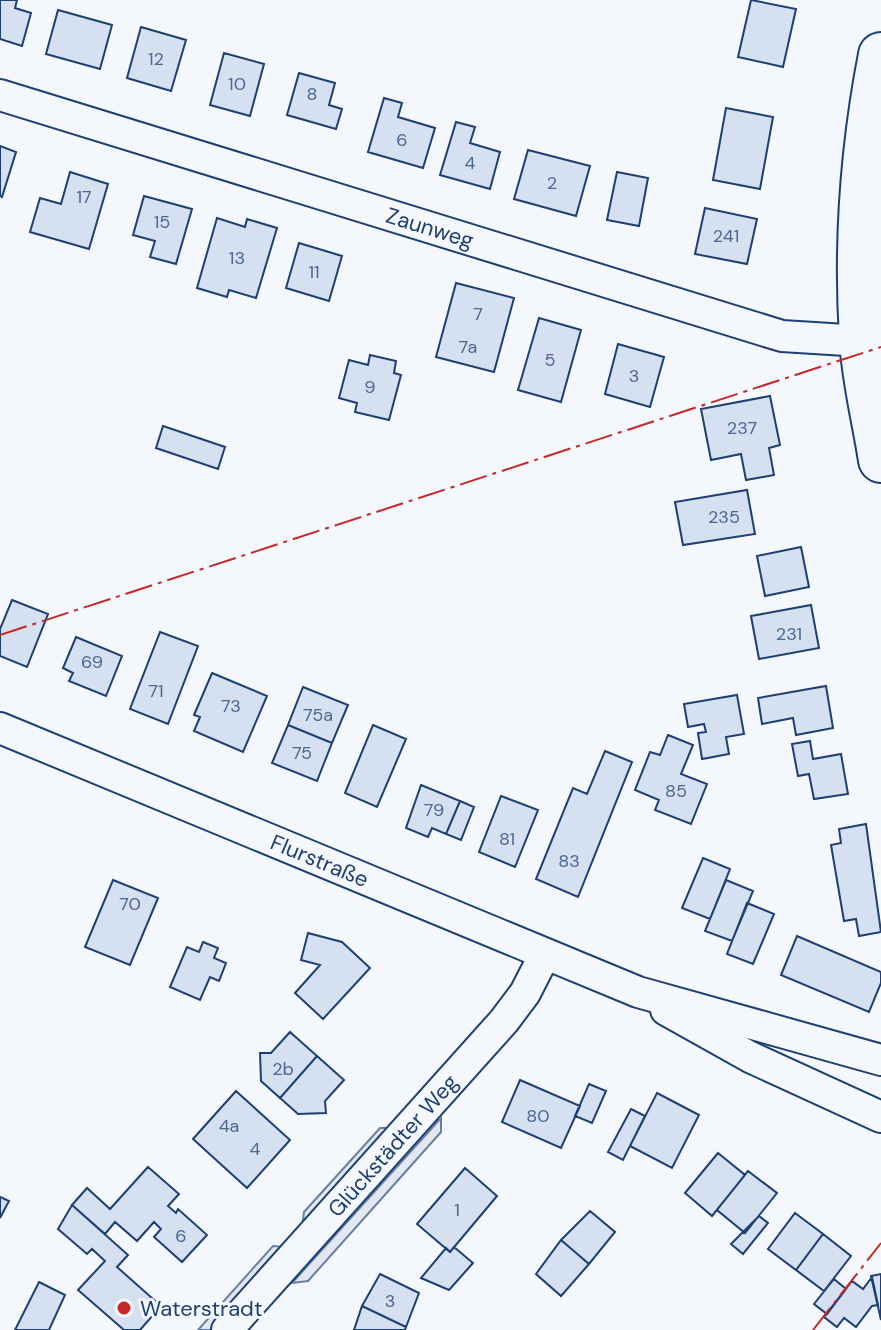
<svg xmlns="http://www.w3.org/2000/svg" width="881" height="1330" viewBox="0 0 881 1330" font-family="'DM Sans',sans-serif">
<rect width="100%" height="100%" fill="#f4f7fb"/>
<path fill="#e3e8f0" stroke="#687fa3" stroke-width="2" d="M441,1118V1132L308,1281L292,1283Z
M380,1128H395L302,1229L304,1212Z
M273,1246L285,1247L210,1330H198Z"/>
<path fill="#d5e0f0" stroke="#1d3f73" stroke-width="2" d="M0,0H17L15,8L31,13L22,46L0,39Z
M751,0L796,9L783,67L738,57Z
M58,10L112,25L100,69L46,54Z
M141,27L186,40L171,91L127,78Z
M224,53L264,64L250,116L210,105Z
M299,73L335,83L329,105L342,109L336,129L287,115Z
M384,98L402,103L398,117L435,128L423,168L368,152Z
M726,108L773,117L760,189L713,180Z
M456,122L475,127L470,143L500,152L490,189L440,175Z
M0,146L16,152L2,197L0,196Z
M528,150L590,166L576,216L514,199Z
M70,172L108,184L89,249L30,232L40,198L61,204Z
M617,172L648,178L639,226L607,220Z
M144,196L192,209L176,264L150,257L155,241L133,235Z
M705,208L757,219L747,264L695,254Z
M217,218L245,227L247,219L277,228L256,298L229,290L227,297L197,288Z
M299,243L342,256L329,301L286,288Z
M456,283L514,298L494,372L436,357Z
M539,318L581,330L561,402L518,390Z
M618,344L664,357L650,407L605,394Z
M370,355L396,361L394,373L401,375L389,420L355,412L357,403L339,398L349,360L368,365Z
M770,396L780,445L769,448L774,475L746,480L741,454L711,460L701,409Z
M163,426L225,447L218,469L156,448Z
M747,490L755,534L683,545L675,502Z
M801,547L809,587L765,596L757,556Z
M12,600L48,614L27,667L0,656V629Z
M811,605L819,648L759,659L751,616Z
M160,632L198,646L168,724L130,709Z
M76,637L122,656L106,696L69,681L73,673L63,668Z
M212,673L267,696L243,752L194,731L200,717L194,715Z
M826,686L833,728L796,735L793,718L762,724L758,698Z
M303,687L348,705L332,743L288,725Z
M737,695L744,734L726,737L729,754L702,759L698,733L706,732L704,724L688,727L684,704Z
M288,725L332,743L317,781L272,763Z
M373,725L406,739L377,807L345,793Z
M668,735L693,745L681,774L707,784L691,824L655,810L659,800L635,790L650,752L660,755Z
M810,741L813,759L841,754L848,794L814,799L809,774L798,776L792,744Z
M605,751L632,762L578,897L536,879L573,788L587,794Z
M421,785L460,801L446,834L432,828L428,837L406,828Z
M501,796L538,810L515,867L479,852Z
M460,801L474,807L461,840L446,834Z
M866,824L881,932L859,936L856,919L844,921L831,845L841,843L839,829Z
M703,858L730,869L710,919L682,908Z
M113,880L158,898L130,965L85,947Z
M726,880L753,891L732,941L705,931Z
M747,903L774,914L753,964L727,954Z
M308,933L342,942L370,968L323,1019L295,993L320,965L301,960Z
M797,936L881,972V983L869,1012L781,975Z
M203,942L218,948L214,958L226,963L219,981L210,977L200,1000L170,987L187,947L199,952Z
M290,1032L317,1056L280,1098L261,1081L260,1053H271Z
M317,1056L344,1080L325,1101L326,1113L298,1114L280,1098Z
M520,1080L580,1106L561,1148L502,1122Z
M589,1084L606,1091L592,1123L575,1116Z
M236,1091L290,1140L247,1188L193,1139Z
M657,1093L699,1115L672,1168L630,1146Z
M631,1109L645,1116L623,1160L608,1152Z
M718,1153L745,1175L712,1216L685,1193Z
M148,1167L179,1194L168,1206L176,1213L178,1209L207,1235L182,1262L154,1237L161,1229L154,1222L137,1241L115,1222L105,1234L72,1205L87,1188L110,1209Z
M465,1168L497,1196L450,1252L417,1224Z
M748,1171L777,1193L745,1233L717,1210Z
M0,1197L9,1201L0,1218Z
M72,1205L128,1255L117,1267L161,1306L140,1330H124L78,1290L105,1261L92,1249L87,1254L58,1229Z
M590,1211L615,1232L589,1264L561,1240Z
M795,1213L823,1234L796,1270L768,1249Z
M759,1216L768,1223L743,1254L731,1244Z
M823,1234L851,1256L824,1291L796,1270Z
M561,1240L589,1264L561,1296L536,1274Z
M454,1247L473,1263L449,1290L421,1278L446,1248L450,1252Z
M380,1274L419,1293L406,1327L362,1306Z
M881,1274V1320L871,1276Z
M872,1277L878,1305L872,1306L856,1327L844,1318L837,1327L824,1317L852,1281L863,1289Z
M834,1279L846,1289L827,1314L814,1304Z
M39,1282L65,1295L49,1330H15Z
M362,1306L406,1327L405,1330H354Z"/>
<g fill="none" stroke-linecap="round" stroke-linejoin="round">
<g stroke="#1d3f73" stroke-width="34">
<g id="street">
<path id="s1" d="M0,95L782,336L862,341"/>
<path id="s2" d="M0,728L638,992L881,1060"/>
<path d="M666,1010L750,1057L881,1117"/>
<path id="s3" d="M227,1330L504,1021L525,993L545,954"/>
</g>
</g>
<g stroke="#1d3f73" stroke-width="48">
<path id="primary" d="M881,55C863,148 856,244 862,338C864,379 875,420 881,460"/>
</g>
<use href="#street" stroke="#f4f7fb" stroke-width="30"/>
<use href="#primary" stroke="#f4f7fb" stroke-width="44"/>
<path stroke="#c62828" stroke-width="2" stroke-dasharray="28 6 4 6" stroke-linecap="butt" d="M0,635L881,347
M813,1330L881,1243"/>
</g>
<circle fill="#c62828" stroke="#f4f7fb" stroke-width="3" cx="124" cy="1308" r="8"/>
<g text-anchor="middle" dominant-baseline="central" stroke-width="6" stroke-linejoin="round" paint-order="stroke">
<g font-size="18" fill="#4b6792">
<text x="156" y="59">12</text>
<text x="237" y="84">10</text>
<text x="312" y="94">8</text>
<text x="402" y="140">6</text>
<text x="470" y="163">4</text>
<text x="552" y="183">2</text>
<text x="84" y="197">17</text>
<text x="162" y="222">15</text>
<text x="726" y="236">241</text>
<text x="237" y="258">13</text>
<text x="314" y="272">11</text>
<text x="478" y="314">7</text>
<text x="468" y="347">7a</text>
<text x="550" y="360">5</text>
<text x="634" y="376">3</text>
<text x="370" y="387">9</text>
<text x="742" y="428">237</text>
<text x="724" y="517">235</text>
<text x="789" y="634">231</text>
<text x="92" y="662">69</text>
<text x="156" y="691">71</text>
<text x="231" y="706">73</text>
<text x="318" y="715">75a</text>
<text x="302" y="753">75</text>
<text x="676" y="791">85</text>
<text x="434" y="810">79</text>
<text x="507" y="839">81</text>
<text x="569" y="861">83</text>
<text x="130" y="904">70</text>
<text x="283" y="1069">2b</text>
<text x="538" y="1116">80</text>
<text x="229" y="1126">4a</text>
<text x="255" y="1149">4</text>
<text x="457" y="1210">1</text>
<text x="181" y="1236">6</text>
<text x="390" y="1301">3</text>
</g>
<g font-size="22" fill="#1d3f73" stroke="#f4f7fb">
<text stroke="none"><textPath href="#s1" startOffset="450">Zaunweg</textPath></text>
<text stroke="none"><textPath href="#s2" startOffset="346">Flurstraße</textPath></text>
<text stroke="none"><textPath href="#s3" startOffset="248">Glückstädter Weg</textPath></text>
</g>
<g font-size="22" fill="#1d3f73" stroke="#f4f7fb" text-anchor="start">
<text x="140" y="1308">Waterstradt</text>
</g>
</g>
</svg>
